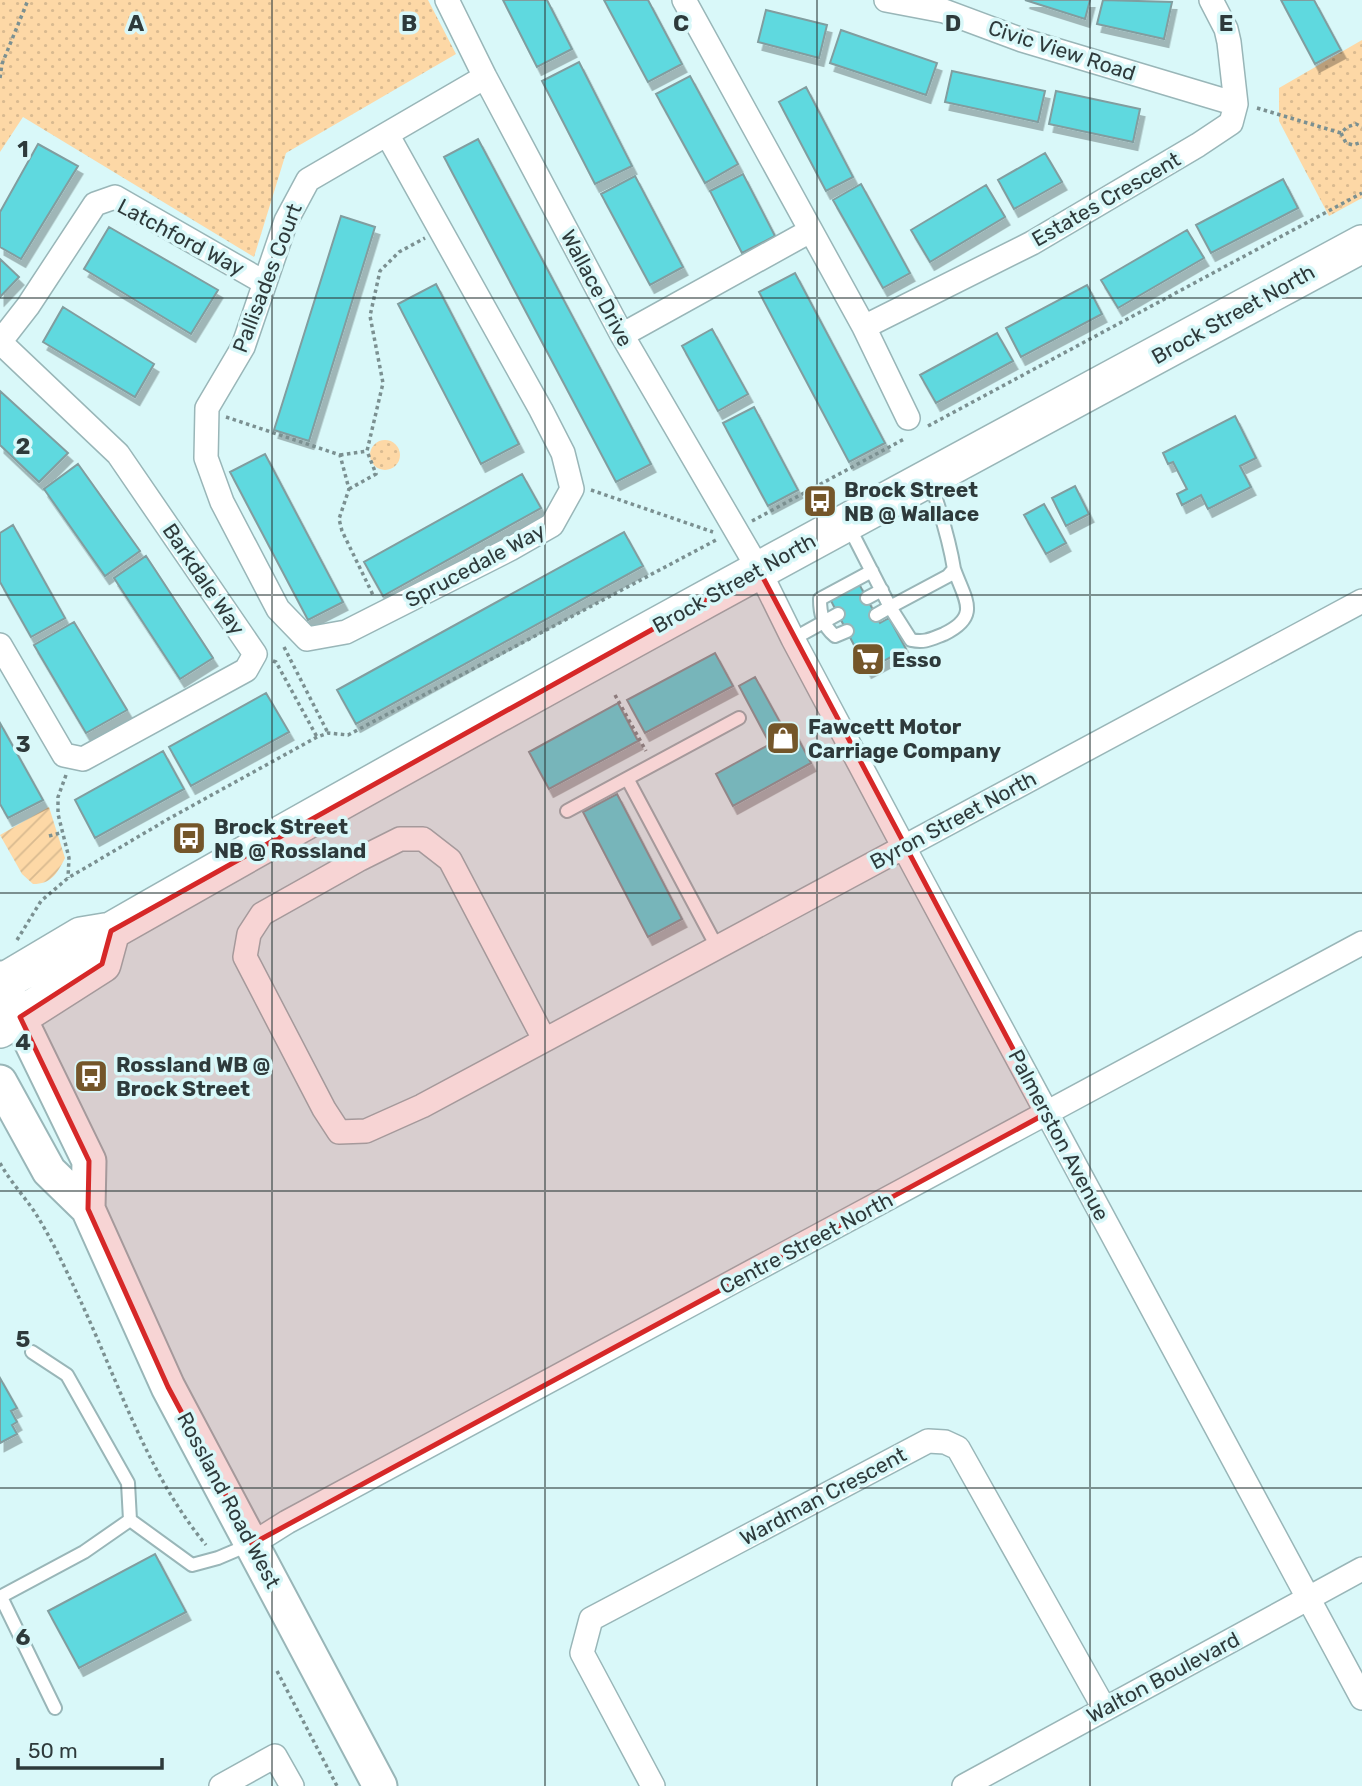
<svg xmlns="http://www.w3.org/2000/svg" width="1362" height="1786" viewBox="0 0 1362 1786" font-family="Rubik,sans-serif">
<defs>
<pattern id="grass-dots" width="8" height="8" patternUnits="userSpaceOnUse" patternTransform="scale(1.75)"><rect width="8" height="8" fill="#fdd8a6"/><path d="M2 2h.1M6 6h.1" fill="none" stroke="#d9ba90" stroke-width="1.8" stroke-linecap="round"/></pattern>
<pattern id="garden-furrows" width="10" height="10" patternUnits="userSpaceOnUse" patternTransform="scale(1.75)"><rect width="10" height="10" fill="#fdd8a6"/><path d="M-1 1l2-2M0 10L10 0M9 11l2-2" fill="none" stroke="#d9ba90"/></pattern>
<filter id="shadow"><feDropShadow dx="4.5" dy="8" stdDeviation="0" flood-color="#0004"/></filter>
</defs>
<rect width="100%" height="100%" fill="#d9f8f9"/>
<path fill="url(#grass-dots)" d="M0,0H428L456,54L286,153L254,257L23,117L0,152Z
M1362,40V198L1329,216L1279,121V88Z
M370 455a15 15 0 1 1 30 0a15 15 0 1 1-30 0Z"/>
<path fill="url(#garden-furrows)" d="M49,807L65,858C57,874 51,884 33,884L22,874L0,835Z"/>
<path fill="#5fd9df" stroke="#819d9f" stroke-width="2" filter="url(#shadow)" d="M503,0H547L572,49L537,67Z
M604,0H648L682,64L648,82Z
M1025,0H1090L1085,19Z
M1103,0L1172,2L1164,39L1097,24Z
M1281,0H1314L1341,50L1315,64Z
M766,10L827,25L819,58L758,42Z
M841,30L937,63L926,95L830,63Z
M579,62L632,166L595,184L542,81Z
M952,71L1045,91L1038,122L945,102Z
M690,76L738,164L705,183L656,94Z
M806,87L853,177L826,191L779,102Z
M1056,91L1140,109L1133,142L1049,124Z
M478,139L651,464L616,482L444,157Z
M38,144L78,166L21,259L0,247V212Z
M1045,153L1062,182L1014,209L998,180Z
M743,174L775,236L742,253L710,191Z
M635,176L683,267L650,285L601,194Z
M1283,179L1298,208L1211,253L1196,225Z
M861,184L910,273L883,288L833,200Z
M986,185L1005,217L930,262L911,230Z
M341,216L375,227L309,441L274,430Z
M109,227L218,290L191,334L84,269Z
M1187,230L1204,258L1118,308L1101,280Z
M0,259L19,277L0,297Z
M795,273L885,443L849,462L759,292Z
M436,284L519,444L481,464L398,304Z
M1087,285L1102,314L1021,357L1006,328Z
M63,307L154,364L135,397L43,342Z
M712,329L748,394L718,411L682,346Z
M997,333L1013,361L936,403L920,375Z
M0,391L68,453L39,482L0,445Z
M754,407L798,490L768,506L723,423Z
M1235,416L1256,458L1240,466L1251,487L1208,509L1201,495L1182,505L1177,494L1187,489L1173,462L1168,464L1163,453Z
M265,454L343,602L308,620L230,472Z
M78,464L140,551L105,576L44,489Z
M522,474L541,508L383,596L364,562Z
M1075,486L1089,514L1066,526L1052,498Z
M1044,504L1066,543L1046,554L1024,515Z
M13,525L65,618L31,637L0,582V533Z
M624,532L643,566L356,724L337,690Z
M146,556L213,658L180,679L114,578Z
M858,582L880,623L889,618L906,649L867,670L829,597Z
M74,622L127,710L86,733L34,645Z
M715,653L733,686L645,733L627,700Z
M755,677L786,733L793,729L811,763L733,806L716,774L770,744L739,686Z
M266,693L289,732L191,786L169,747Z
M618,703L638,741L549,789L529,752Z
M0,723L43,800L8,818L0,804Z
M163,751L184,789L95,838L75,800Z
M617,794L682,919L648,937L583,812Z
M0,1378L17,1408L11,1411L17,1422L12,1425L17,1434L0,1443Z
M155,1554L186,1612L79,1668L48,1611Z"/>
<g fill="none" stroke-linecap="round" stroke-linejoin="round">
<g stroke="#99b6b8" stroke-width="16">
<path id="service" d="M848,525L890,607L948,576L954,569C949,538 940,510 930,481
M867,598L882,590
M876,615L890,607L911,640C925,643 931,639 944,634C981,616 965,600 954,569
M847,631L835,636C823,626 820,614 820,599L872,571
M793,639L838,614
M628,780L717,947
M567,811L739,718
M32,1352L67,1375L128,1483L130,1520
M0,1597L84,1552L130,1520L192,1565L218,1558L251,1544
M1,1597L55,1708"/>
</g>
<g stroke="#99b6b8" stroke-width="26">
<path id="minor" d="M447,0L485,77L622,335L759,570L793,639L916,870L1362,1698
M684,0L864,327L908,418
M886,0L944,11L1022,40L1236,104
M387,134L541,410L563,453L572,489L552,525L510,549L346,632L307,639L278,609L222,502L206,458L207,408L243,347L286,221L308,180L485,77
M864,327L1032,243L1198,145L1231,123L1236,104L1229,42L1226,29L1211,0
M622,335L810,231
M0,342L28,306L95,204L115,197L265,283
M0,645L64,755L83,759L246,670L255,654L118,454L0,342
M544,1039L450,860L423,839H400L360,859L262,914L249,934L245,957L324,1109L339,1132L366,1131L422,1106L1362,601
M252,1544L287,1522L1362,943
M221,1786L275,1756L292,1786
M653,1786L582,1653L591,1619L928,1441L945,1442L958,1448L1104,1708
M964,1786L1362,1569"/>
</g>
<g stroke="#99b6b8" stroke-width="37">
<path id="secondary" d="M0,978L89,1161L88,1209
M0,1082L49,1171L88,1209L168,1387L380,1786"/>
</g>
<g stroke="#99b6b8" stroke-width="40">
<path id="primary" d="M0,984L81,936L111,931C524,695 943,470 1362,244
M0,1029L102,964L111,931"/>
</g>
<path stroke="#7b9091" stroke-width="3.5" stroke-dasharray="3.5 3.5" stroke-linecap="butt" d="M0,78L2,64L28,0
M1257,108L1341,133L1347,127L1356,124L1362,127
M1341,133L1346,143L1353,145L1362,142
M226,417L340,455L349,489L339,519L342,531L374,597
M928,426L1362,193
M340,455L367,451L383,383L370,316L380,271L399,252L425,238
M349,489L376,474L367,451
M591,490L713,532
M752,521L906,438
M284,647L328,733
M273,661L276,662L317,737
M615,695L646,751
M66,775L58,797V814L69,858L68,878
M49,836L60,833
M17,940L41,901L68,878L170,818L317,737L328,733L348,735L718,539
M0,1163C10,1181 23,1195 34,1211C52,1239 67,1272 81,1302C119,1384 148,1475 206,1545
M277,1671L337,1786"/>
<use href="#service" stroke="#fff" stroke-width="12"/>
<use href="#minor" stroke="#fff" stroke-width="23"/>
<use href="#secondary" stroke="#fff" stroke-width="33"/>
<use href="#primary" stroke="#fff" stroke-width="37"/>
</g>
<path fill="#d62828" fill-opacity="0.2" stroke="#d62828" stroke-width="5" stroke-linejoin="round" d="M759,570L1047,1113L252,1544L168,1387L88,1209L89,1161L20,1017L102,964L111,931Z"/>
<path fill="none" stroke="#2e3a3b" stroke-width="2" stroke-opacity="0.55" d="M272,0V1786M545,0V1786M817,0V1786M1090,0V1786M0,298H1362M0,595H1362M0,893H1362M0,1191H1362M0,1488H1362"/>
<defs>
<g id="bus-square" transform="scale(1.75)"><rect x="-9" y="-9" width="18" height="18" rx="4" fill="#74562a" stroke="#d9f8f9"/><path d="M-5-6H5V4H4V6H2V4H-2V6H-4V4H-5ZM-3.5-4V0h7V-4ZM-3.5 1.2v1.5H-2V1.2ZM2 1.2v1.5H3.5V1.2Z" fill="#fff"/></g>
<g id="supermarket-square" transform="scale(1.75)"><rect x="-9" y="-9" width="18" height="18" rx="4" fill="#74562a" stroke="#d9f8f9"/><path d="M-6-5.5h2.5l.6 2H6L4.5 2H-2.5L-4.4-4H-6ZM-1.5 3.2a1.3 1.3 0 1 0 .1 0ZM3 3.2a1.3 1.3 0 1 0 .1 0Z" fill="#fff"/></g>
<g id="shop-square" transform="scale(1.75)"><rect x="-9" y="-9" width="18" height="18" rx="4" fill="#74562a" stroke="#d9f8f9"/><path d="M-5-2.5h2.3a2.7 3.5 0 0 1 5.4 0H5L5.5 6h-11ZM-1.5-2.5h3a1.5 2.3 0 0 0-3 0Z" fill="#fff"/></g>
</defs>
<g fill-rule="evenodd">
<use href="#bus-square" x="820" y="501"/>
<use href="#supermarket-square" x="868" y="659"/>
<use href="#shop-square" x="783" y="738"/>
<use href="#bus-square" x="189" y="838"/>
<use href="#bus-square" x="91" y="1076"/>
</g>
<g text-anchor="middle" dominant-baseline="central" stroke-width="7" stroke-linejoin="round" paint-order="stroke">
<g font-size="21" fill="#2e3a3b" stroke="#d9f8f9">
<text transform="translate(1062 50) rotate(18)">Civic View Road</text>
<text transform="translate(1106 199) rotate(-30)">Estates Crescent</text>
<text transform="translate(181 237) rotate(28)">Latchford Way</text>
<text transform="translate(267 278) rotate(-69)">Pallisades Court</text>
<text transform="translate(597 288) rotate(62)">Wallace Drive</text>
<text transform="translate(1233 314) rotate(-29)">Brock Street North</text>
<text transform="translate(475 565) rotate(-28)">Sprucedale Way</text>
<text transform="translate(204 579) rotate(56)">Barkdale Way</text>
<text transform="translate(734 583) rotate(-29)">Brock Street North</text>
<text transform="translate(953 820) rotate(-28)">Byron Street North</text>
<text transform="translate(1059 1135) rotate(62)">Palmerston Avenue</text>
<text transform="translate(806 1243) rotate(-28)">Centre Street North</text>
<text transform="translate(823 1496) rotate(-28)">Wardman Crescent</text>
<text transform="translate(229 1500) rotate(62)">Rossland Road West</text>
<text transform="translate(1163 1677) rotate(-28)">Walton Boulevard</text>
</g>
<g font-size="21" font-weight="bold" fill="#2e3a3b" stroke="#d9f8f9" text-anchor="start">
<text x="844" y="489">Brock Street<tspan x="844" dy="24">NB @ Wallace</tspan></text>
<text x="892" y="659">Esso</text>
<text x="808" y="726">Fawcett Motor<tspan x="808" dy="24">Carriage Company</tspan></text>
<text x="214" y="826">Brock Street<tspan x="214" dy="24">NB @ Rossland</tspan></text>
<text x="116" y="1064">Rossland WB @<tspan x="116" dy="24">Brock Street</tspan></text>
</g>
</g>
<g font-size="23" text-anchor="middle" font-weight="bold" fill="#2e3a3b" stroke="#d9f8f9" stroke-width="7" stroke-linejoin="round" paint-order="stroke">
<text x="136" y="31">A</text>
<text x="409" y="31">B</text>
<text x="681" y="31">C</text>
<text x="953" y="31">D</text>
<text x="1226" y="31">E</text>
<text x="23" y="157">1</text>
<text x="23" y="454">2</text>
<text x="23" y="752">3</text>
<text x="23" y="1050">4</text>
<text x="23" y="1347">5</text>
<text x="23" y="1645">6</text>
</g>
<path d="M18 1758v10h144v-10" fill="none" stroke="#2e3a3b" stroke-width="3.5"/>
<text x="28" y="1758" font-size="21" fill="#2e3a3b" stroke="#d9f8f9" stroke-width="5" paint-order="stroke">50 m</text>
</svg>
